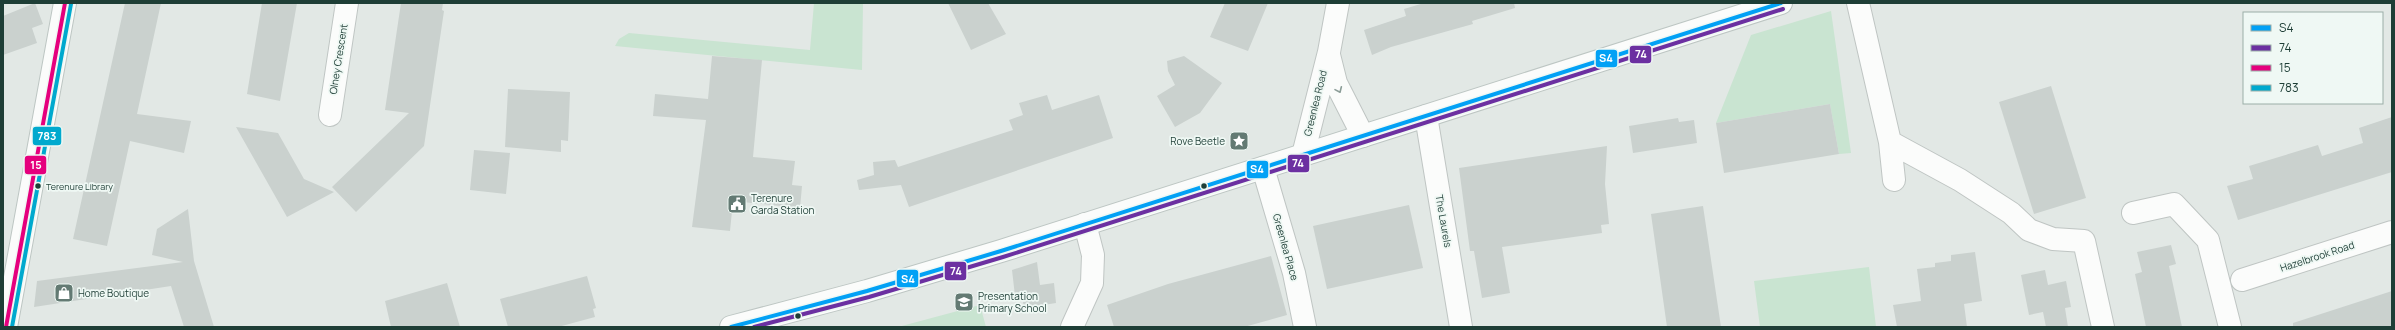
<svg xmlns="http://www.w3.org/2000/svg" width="2395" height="330" viewBox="0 0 2395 330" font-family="Manrope,sans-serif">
<rect width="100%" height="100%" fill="#e2e8e5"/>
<path fill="#c9e4d1" d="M814,3H863L862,70L615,46L619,39L629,33L810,50Z
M1831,11L1851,153L1839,154L1830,104L1716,123L1751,35Z
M1869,267L1876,327H1760L1754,281Z
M980,305L986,327H898Z"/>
<path fill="#cad1ce" d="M35,3L43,24L32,28L37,43L3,55V16Z
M125,3H161L137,114L191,121L184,153L130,141L107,246L73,239Z
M262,3H297L280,101L247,94Z
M401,3H443L442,10L444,11L424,146L356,212L332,187L409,113L385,110Z
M948,3H988L1006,34L971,50Z
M1225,3H1268L1248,51L1210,37Z
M1424,3H1514L1515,8L1472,21L1473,24L1391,47L1372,55L1364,30L1406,16L1404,9Z
M712,56L762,60L753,157L795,161L792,185L802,186L800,208L733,201L730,231L692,227L706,120L653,116L655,94L708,99Z
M1184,56L1222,83L1200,113L1175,127L1157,96L1175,85L1168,71L1167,61Z
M2051,86L2086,198L2034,214L1999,102Z
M508,89L570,92L568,141L561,140V152L505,147Z
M1047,95L1052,110L1099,95L1113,138L909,207L901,185L859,190L857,180L874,175L873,162L895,160L898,167L1013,130L1009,120L1023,115L1019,103Z
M1830,104L1839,154L1724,173L1716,123Z
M2392,117V172L2238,220L2227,186L2253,179L2249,166L2318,145L2322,156L2363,143L2359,128Z
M1678,118L1679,122L1694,120L1697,143L1633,153L1629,126Z
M236,127L278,133L304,179L334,192L287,217Z
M1607,146L1605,184L1609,224L1601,225L1602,233L1502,247L1510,293L1482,298L1474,251H1470L1459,168Z
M474,150L510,153L506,194L470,190Z
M1409,205L1423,268L1327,289L1313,226Z
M1703,206L1721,327H1667L1651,214Z
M188,209L194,261L214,327H184L171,286L34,307L37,281L183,262L152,255L157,229Z
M2171,245L2176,264L2169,266L2182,327H2146L2135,274L2142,272L2137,252Z
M1975,252L1982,301L1964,304L1967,327H1897L1893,305L1921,301L1917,269L1935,267V263L1951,261V255Z
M1271,256L1287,315L1244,327H1114L1107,305L1168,284Z
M1037,262L1040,285L1054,283L1056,303L1024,308L1022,296H1015L1012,270Z
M2045,270L2048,285L2066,281L2071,307L2065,308L2068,327H2046L2043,312L2029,315L2021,275Z
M587,276L596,308L593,309L595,317L558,327H508L500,299Z
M447,283L460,327H391L385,301Z
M2392,291V327H2293V323Z"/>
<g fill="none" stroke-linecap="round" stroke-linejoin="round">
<g stroke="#bfc5c3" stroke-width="24">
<path id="minor" d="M1858,3L1890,142L1960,180L2011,213L2029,230L2053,239L2084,241L2103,327
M1329,55L1336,83L1363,136
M330,115L347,3
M1426,116L1461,327
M1890,142L1894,180
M1303,155L1329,52L1338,3
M1263,168L1294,273L1305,327
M2133,213L2174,204L2208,240L2230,327
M2242,280L2392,232
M1072,327L1092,283L1093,255L1085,224"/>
</g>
<g stroke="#bdc6c3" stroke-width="24">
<path id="secondary" d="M6,327L65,3
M731,327L867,291L1001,251L1781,3"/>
</g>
<use href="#minor" stroke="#fbfcfb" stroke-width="22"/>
<use href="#secondary" stroke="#fbfcfb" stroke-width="22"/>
<g stroke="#eff8f4" stroke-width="7">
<path id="bus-1" d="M731,327L867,291L1001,251L1781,3"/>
</g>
<g stroke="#eff8f4" stroke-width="7">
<path id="bus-2" d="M754,327L869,297L1003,257L1783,9"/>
</g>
<g stroke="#eff8f4" stroke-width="7">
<path id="bus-3" d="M6,327L65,3"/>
</g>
<g stroke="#eff8f4" stroke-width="7">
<path id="bus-4" d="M12,327L71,4"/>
</g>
<use href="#bus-1" stroke="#02a1f5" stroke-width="4"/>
<use href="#bus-2" stroke="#6c30a1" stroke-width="4"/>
<use href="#bus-3" stroke="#e5007d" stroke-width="4"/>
<use href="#bus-4" stroke="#00a9ce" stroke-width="4"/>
</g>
<defs><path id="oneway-chevron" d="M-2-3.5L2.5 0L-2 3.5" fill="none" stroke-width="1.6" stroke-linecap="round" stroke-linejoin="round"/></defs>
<use stroke="#8c9d98" href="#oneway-chevron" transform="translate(1339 90) rotate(66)"/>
<defs>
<g id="sight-square" transform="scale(1)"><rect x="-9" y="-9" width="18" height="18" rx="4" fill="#637a73" stroke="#eff8f4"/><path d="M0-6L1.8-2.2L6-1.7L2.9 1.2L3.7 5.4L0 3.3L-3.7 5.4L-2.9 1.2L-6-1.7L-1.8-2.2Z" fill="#fff"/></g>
<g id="civic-square" transform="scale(1)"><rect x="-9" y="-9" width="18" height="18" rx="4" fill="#637a73" stroke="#eff8f4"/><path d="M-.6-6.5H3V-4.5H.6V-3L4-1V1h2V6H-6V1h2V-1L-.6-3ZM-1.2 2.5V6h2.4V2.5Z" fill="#fff"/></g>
<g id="shop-square" transform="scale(1)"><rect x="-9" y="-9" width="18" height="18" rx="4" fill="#637a73" stroke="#eff8f4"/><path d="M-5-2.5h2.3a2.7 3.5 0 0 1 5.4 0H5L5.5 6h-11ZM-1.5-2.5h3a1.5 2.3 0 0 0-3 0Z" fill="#fff"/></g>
<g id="school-square" transform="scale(1)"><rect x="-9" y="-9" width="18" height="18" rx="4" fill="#637a73" stroke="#eff8f4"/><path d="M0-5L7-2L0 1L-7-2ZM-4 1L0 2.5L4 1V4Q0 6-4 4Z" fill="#fff"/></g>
</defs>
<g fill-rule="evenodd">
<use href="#sight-square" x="1239" y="141"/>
<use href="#civic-square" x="737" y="204"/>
<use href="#shop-square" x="64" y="293"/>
<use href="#school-square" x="964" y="302"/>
</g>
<g fill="#1e3e36" stroke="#eff8f4" stroke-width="1.5">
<circle cx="38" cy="186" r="3.5"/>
<circle cx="1204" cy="186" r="3.5"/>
<circle cx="798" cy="316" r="3.5"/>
</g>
<g text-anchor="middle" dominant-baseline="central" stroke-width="3.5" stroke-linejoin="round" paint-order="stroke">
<g font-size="9" fill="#1e3e36" stroke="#eff8f4" text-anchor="start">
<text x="46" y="186">Terenure Library</text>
</g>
<g font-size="10" fill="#1e3e36" stroke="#eff8f4">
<text transform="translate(338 59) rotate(-81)">Olney Crescent</text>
<text transform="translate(1315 103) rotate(-76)">Greenlea Road</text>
<text transform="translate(1444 221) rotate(80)">The Laurels</text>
<text transform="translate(1286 247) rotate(74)">Greenlea Place</text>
<text transform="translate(2317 256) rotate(-18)">Hazelbrook Road</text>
</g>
<g font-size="10" fill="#1e3e36" stroke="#eff8f4" text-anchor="start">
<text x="1225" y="141" text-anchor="end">Rove Beetle</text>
<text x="751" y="198">Terenure<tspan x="751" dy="12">Garda Station</tspan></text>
<text x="78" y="293">Home Boutique</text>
<text x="978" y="296">Presentation<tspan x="978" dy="12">Primary School</tspan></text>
</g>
</g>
<g stroke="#eff8f4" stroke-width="1.5">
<rect x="1629" y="45" width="23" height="19" rx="4" fill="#6c30a1"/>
<rect x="1595" y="49" width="23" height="19" rx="4" fill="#02a1f5"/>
<rect x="32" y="126" width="30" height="20" rx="4" fill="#00a9ce"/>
<rect x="1287" y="154" width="23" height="19" rx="4" fill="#6c30a1"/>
<rect x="24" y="155" width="23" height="20" rx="4" fill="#e5007d"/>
<rect x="1246" y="160" width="23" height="19" rx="4" fill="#02a1f5"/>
<rect x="944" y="261" width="23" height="20" rx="4" fill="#6c30a1"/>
<rect x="896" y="269" width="23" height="19" rx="4" fill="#02a1f5"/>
</g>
<g font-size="11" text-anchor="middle" font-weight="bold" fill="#fff">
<text x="1641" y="58">74</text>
<text x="1606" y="62">S4</text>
<text x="47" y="140">783</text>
<text x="1298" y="167">74</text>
<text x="36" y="169">15</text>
<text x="1257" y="173">S4</text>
<text x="956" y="275">74</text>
<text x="908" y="283">S4</text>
</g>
<rect width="2395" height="330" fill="none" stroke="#1e3e36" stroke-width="8"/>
<rect x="2243" y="12" width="140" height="92" fill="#eff8f4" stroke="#9baea8"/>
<rect x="2251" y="25" width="20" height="6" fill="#02a1f5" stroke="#9baea8"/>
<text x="2279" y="32" font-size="12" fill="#1e3e36">S4</text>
<rect x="2251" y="45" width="20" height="6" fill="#6c30a1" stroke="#9baea8"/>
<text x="2279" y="52" font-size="12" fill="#1e3e36">74</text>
<rect x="2251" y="65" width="20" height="6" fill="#e5007d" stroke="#9baea8"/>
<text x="2279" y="72" font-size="12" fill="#1e3e36">15</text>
<rect x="2251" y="85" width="20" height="6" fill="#00a9ce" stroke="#9baea8"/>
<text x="2279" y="92" font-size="12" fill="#1e3e36">783</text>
</svg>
